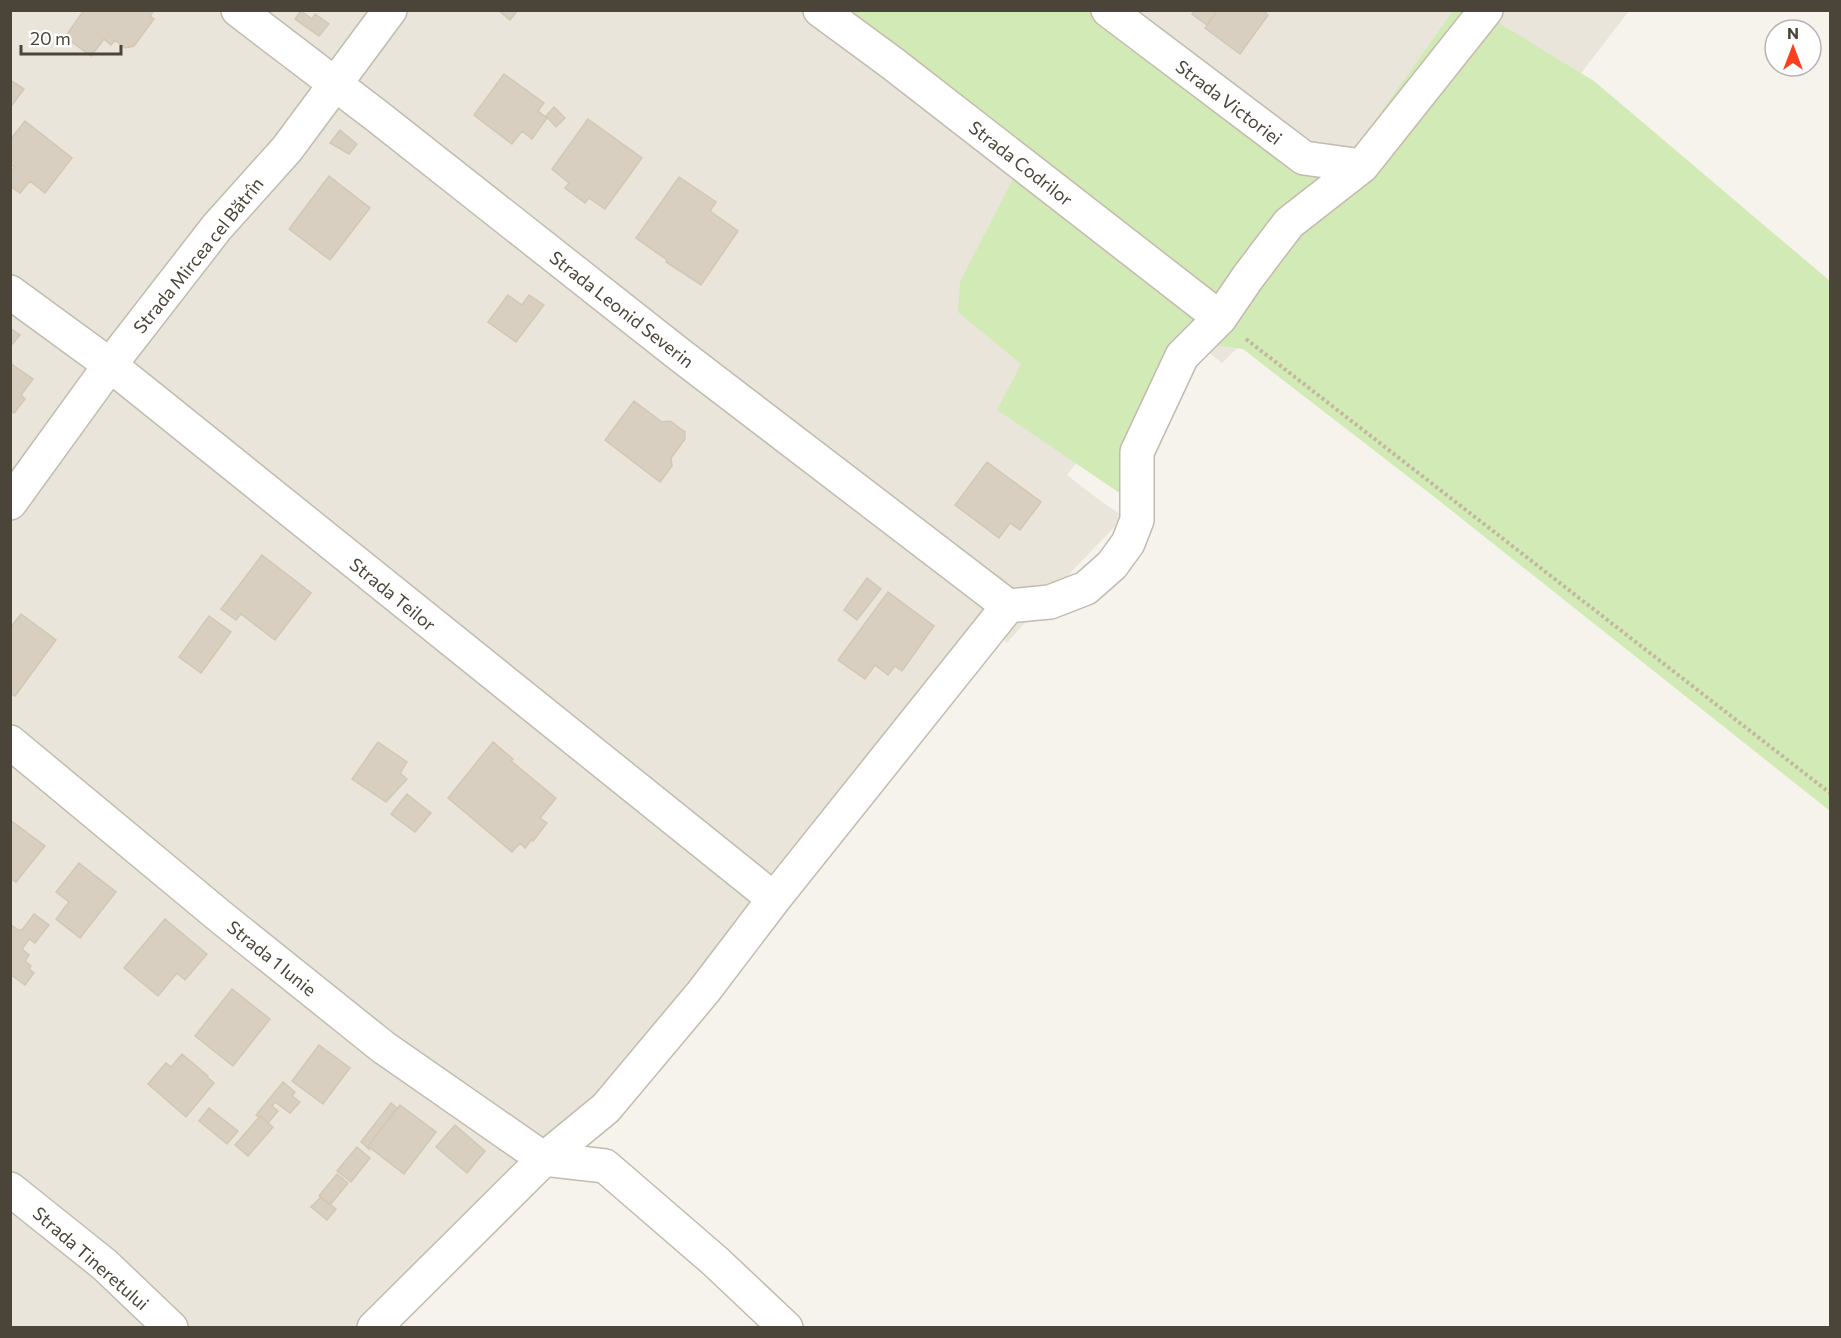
<svg xmlns="http://www.w3.org/2000/svg" width="1841" height="1338" viewBox="0 0 1841 1338" font-family="Commissioner,sans-serif">
<rect width="100%" height="100%" fill="#f6f3ec"/>
<path fill="#eae5da" d="M10,11H1629L1339,387L1259,327L1222,363L1179,329L1067,475L1102,502L1124,517L1051,593L1007,643L983,622L738,934L583,1117L365,1328L11,1327Z"/>
<path fill="#d2eab5" d="M800,11H1124L1304,146L1353,154L1369,129L1453,11H1479L1594,81L1830,281V811L1437,499L1243,349L1215,345L1180,380L1154,451L1152,515L997,410L1021,364L958,312L960,282L1015,175Z"/>
<path fill="#d8cfc1" stroke="#d3c7b4" stroke-width="1.5" d="M84,10H151L153,12L150,16L154,19L134,46L125,48L115,40L111,45L104,39L91,56L65,37Z
M498,10H518L510,20Z
M1195,10H1218L1207,25L1192,14Z
M1218,10H1263L1268,15L1240,54L1205,28Z
M301,11L312,19L315,14L329,24L319,36L295,19Z
M504,74L544,103L538,111L547,118L532,139L522,131L512,144L474,115Z
M10,80L24,89L12,105L10,104Z
M554,107L565,118L556,127L546,116Z
M588,119L642,158L605,209L589,198L585,203L565,188L569,183L552,169Z
M25,121L72,158L45,193L30,181L20,193L10,186V172L15,167L10,164V140Z
M340,130L357,144L349,154L330,143Z
M329,176L370,208L330,260L289,229Z
M679,177L716,202L710,211L738,231L701,285L666,262L667,260L636,238Z
M508,295L522,305L529,295L544,305L516,342L488,322Z
M10,328L20,335L10,347Z
M10,363L33,379L21,395L25,399L14,413L10,410Z
M634,401L662,422L670,421L685,432V439L671,458L672,466L660,482L605,440Z
M987,462L1041,502L1020,530L1010,523L999,538L955,505Z
M262,555L311,593L275,640L241,614L236,620L221,609Z
M867,578L881,589L857,620L844,610Z
M888,592L934,626L902,671L895,666L888,675L875,665L865,679L838,660Z
M21,614L56,640L15,696L10,693V628Z
M209,616L231,632L201,673L179,657Z
M378,742L407,762L400,773L407,779L386,802L352,779Z
M493,742L513,759L511,761L556,798L540,818L547,823L533,841L532,839L525,848L520,843L512,852L448,798Z
M407,794L431,813L415,832L391,814Z
M10,820L45,846L16,882L10,878Z
M79,863L116,892L80,938L56,919L69,902L56,892Z
M34,914L49,925L35,943L29,939L22,949L29,955L25,961L31,966L29,969L34,973L25,985L10,974V924L18,930H22Z
M165,919L207,954L185,980L177,973L158,996L124,968Z
M232,989L270,1019L233,1066L195,1036Z
M319,1045L350,1068L323,1104L292,1081Z
M182,1054L208,1076L207,1077L214,1083L186,1117L148,1084L166,1063L171,1067Z
M283,1082L295,1092L292,1096L300,1102L290,1113L275,1102L272,1106L278,1111L268,1123L260,1116L259,1117L256,1115Z
M391,1103L397,1108L368,1146L369,1149L361,1142Z
M400,1105L436,1132L404,1174L368,1146Z
M209,1108L238,1131L227,1144L199,1121Z
M260,1116L273,1127L248,1156L235,1145Z
M455,1125L485,1151L467,1173L436,1147Z
M357,1147L370,1158L351,1182L337,1171Z
M337,1174L348,1183L330,1205L319,1196Z
M321,1197L336,1209L327,1220L311,1207Z"/>
<g fill="none" stroke-linecap="round" stroke-linejoin="round">
<g stroke="#c2bbae" stroke-width="36">
<path id="minor" d="M238,10L377,116L680,355L1008,606
M820,10L892,63L1220,318
M1108,10L1304,158L1362,166
M10,292L110,365L774,899
M10,503L110,365L217,227L287,149L390,10
M10,742L222,918L383,1047L544,1159L605,1166L715,1261L786,1328
M10,1189L105,1265L171,1328
M374,1328L544,1159L606,1108L704,991L774,899L1008,606L1050,602L1086,588L1112,565L1128,543L1137,520V452L1182,356L1220,318L1248,277L1289,223L1362,166L1486,10"/>
</g>
<path stroke="#c4b79f" stroke-width="4" stroke-dasharray="3 3" stroke-linecap="butt" d="M1246,339L1830,793"/>
<use href="#minor" stroke="#fff" stroke-width="33"/>
</g>
<g text-anchor="middle" dominant-baseline="central" stroke-width="4.5" stroke-linejoin="round" paint-order="stroke">
<g font-size="18" fill="#4b4439" stroke="#fff">
<text transform="translate(1229 102) rotate(37)">Strada Victoriei</text>
<text transform="translate(1021 163) rotate(38)">Strada Codrilor</text>
<text transform="translate(198 255) rotate(-51)">Strada Mircea cel Bătrîn</text>
<text transform="translate(622 309) rotate(38)">Strada Leonid Severin</text>
<text transform="translate(393 594) rotate(39)">Strada Teilor</text>
<text transform="translate(272 958) rotate(39)">Strada 1 Iunie</text>
<text transform="translate(91 1258) rotate(41)">Strada Tineretului</text>
</g>
</g>
<rect width="1841" height="1338" fill="none" stroke="#4b4439" stroke-width="24"/>
<g transform="translate(1793 48)"><circle r="28" fill="#ffffff" stroke="#b7b4b0" stroke-width="1.5"/>
<path d="M0-4.5L10 22L0 15L-10 22Z" fill="#fc3f1d"/>
<text y="-9" font-size="16" font-weight="bold" text-anchor="middle" fill="#4b4439">N</text>
</g>
<path d="M21 45v9h100v-9" fill="none" stroke="#4b4439" stroke-width="3"/>
<text x="30" y="45" font-size="18" fill="#4b4439" stroke="#ffffff" stroke-width="4.5" paint-order="stroke">20 m</text>
</svg>
